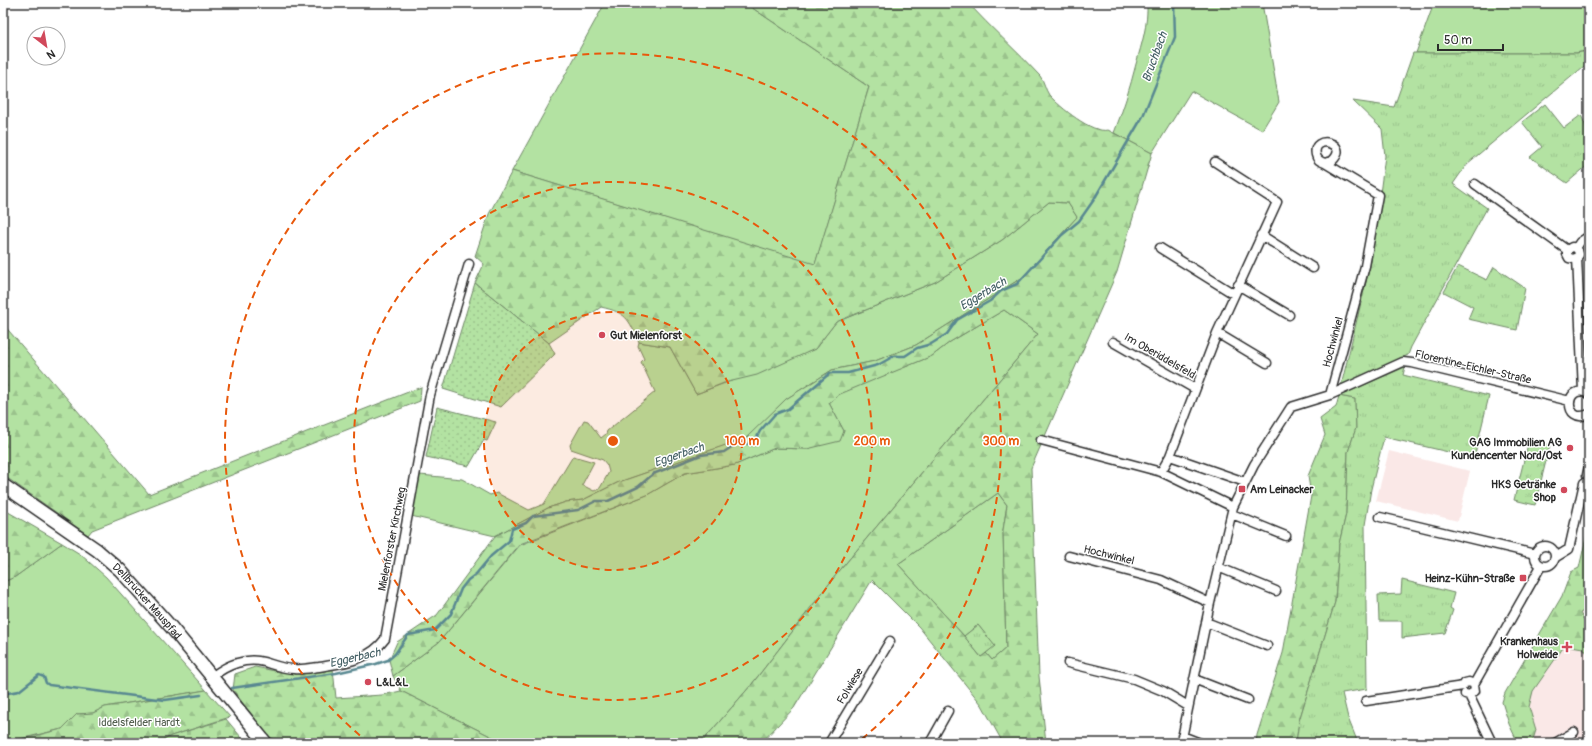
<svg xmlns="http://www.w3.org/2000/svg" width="1592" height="746" viewBox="0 0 1592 746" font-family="Pangolin,sans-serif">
<defs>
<pattern id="forest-firs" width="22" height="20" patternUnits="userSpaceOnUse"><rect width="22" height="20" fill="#b3e2a2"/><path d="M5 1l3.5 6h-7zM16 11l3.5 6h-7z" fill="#9ac28c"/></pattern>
<pattern id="cemetery-stones" width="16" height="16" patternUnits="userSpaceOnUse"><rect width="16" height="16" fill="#b3e2a2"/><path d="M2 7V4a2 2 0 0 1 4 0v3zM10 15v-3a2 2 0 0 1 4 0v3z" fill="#9ac28c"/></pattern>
<pattern id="park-tufts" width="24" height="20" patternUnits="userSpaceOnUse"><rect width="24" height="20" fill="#b3e2a2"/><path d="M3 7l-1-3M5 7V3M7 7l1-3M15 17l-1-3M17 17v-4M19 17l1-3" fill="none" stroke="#9ac28c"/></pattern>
<pattern id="garden-dots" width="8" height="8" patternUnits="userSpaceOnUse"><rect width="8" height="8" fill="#b3e2a2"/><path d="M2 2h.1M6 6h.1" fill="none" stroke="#9ac28c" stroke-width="1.8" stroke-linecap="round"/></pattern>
</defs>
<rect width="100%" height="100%" fill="#fff"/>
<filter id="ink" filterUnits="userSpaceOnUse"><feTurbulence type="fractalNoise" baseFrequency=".025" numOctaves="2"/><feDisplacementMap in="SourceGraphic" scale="8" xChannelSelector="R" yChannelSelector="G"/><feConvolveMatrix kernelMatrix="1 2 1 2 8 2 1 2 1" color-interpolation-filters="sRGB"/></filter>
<g filter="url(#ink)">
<path fill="#fae8e7" d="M1389,451L1470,471L1458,521L1376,501Z
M1589,554V743H1523L1533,668Z"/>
<path fill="#b3e2a2" stroke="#6f8666" d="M605,3H745L869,87L815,265L512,171Z
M1147,3H1262L1279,102L1262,130L1191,91L1152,153L1114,133C1123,110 1130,88 1136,64C1142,43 1148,25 1147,3Z
M1434,3H1589V50L1576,53H1416Z
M1049,202L1068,203L1077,217L1023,277L916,345L875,361L832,370L786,399L747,438L619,482L583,500L566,502L548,508L495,536L411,516L420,475L462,479L490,495L497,493L529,510L544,504L573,456L594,462L582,485L594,491L600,488L609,472L607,465L603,460L571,449L570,445L584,420L588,421L601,438L606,434L607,431L655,392L641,362L644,359L638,346L639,342L670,347L696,394L815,349L836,322L935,282L1002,240Z
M1004,310L1038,334L836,575L752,684L701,743H504L401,691L393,676L439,642L520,545L647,495L685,473L735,465L775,448L807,449L844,431L829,403L840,393L932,356L950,342Z
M998,493L1007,505L1003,530L1006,648L992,660L986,653L994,646L978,625L964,636L898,564Z
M62,543L80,554L106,577L206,690L105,707L93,713L77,714L62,729L3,743V582L15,577Z"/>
<path fill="url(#forest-firs)" stroke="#6f8666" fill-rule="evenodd" d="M745,3H968C991,28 1017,51 1040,76C1044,81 1045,89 1049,95C1060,107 1092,134 1108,130L1152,153L1117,272L1031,468L1039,676L1046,743H1003L982,705L919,627L872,580L794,708L761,743H701L752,684L836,575L1038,334L1004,310L950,342L932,356L840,394L829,403L844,431L840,441L807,449L775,448L735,465L685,473L647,495L520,544L439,642L393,676L389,660L397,642L437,615L495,536L548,508L566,502L583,500L619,482L746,438L786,399L832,370L875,361L916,345L1023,277L1077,217L1068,203L1049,202L1002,240L935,282L836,322L815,349L757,375L724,383L696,394L670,347L639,342C628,318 627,313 601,307L549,343L475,283L484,264L475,256L489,214L512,171L815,264L869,87ZM998,493L1007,505L1003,530L1006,648L992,660L986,653L981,657L964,636L898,564Z
M3,324L149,494L421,387L420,401L92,530L88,535L3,475Z
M1339,396L1355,399L1356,428L1348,452L1346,514L1339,544L1335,602L1299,721L1296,743H1256L1257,735L1283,653L1311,496L1308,476L1325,435L1320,419L1336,407Z
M3,509L62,543L15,577L3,582Z
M1589,525V608L1580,613L1589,629V655L1583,648L1565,645L1533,691L1529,707L1536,730L1532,743H1518L1509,724L1502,702L1505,693L1562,596L1571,572L1579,568Z
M255,667L280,672H296L333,669L336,698L382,695L401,691L504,743H272L233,690L235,674Z
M206,690L230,717L171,736L159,743H7L62,729L77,714L93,713L105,707Z"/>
<path fill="url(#cemetery-stones)" stroke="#6f8666" d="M226,719L246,743H159L171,736Z"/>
<path fill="url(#park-tufts)" stroke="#6f8666" d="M1589,51V62L1467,164L1453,184L1487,208L1411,347L1408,355L1341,386L1371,261L1385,156L1382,129L1353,101L1394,107L1413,53H1576Z
M1545,104L1564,128L1581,115L1589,134V164L1567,183L1530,157L1542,147L1522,122Z
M1458,266L1487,280L1494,267L1525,288L1517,330L1468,319L1473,307L1444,292Z
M1405,367L1403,375L1489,396L1474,458L1384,437L1371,489L1365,525L1367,689L1342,693L1348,718L1358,743H1296L1299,721L1335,602L1339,544L1346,514L1348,452L1356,428L1355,399L1339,396Z
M1529,440L1550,445L1535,505L1514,500Z
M1402,580L1454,593L1450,608L1453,610L1445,633L1402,638V621H1379L1378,595L1401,594Z
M978,625L995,646L981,657L964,636Z"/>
<path fill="url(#garden-dots)" stroke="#6f8666" d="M475,283L549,343L555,354L501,407L443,389Z
M437,407L496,422L487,441L484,440L469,466L426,457Z"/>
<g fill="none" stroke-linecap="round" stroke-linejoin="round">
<path stroke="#598891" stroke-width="2.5" d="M232,688L336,673L376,664L388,660L395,654L408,635L435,630L451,614L461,589L468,580L476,574L491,556L509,541L512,529L526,523L533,516L578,510L596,501H608L638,487L653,474L701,455L724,452L739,442L748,444L755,441L760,431L775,414L788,409L830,373H848L878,365L894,356H905L917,348L931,344L947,334L957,320L990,301L1001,291L1017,284L1062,235L1079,221L1093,201L1143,116L1175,37L1174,3
M3,694L19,691L39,675L44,677L46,683L49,685L165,700L201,695"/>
<g stroke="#2b2b2b" stroke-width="11">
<path id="street" d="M1325,163C1321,162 1317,160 1316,155C1311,133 1352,143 1332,161L1325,163L1378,195L1365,266L1330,395
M1475,184L1567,250V254L1569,258L1574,259L1579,255C1579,250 1576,247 1572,247L1567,250
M1261,235L1313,268
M1160,248L1234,294
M1576,248L1580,242L1589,236
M1577,257L1583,391
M1238,285L1289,315
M1217,333L1267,363
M1113,342L1195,389
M1589,394C1564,381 1563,426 1589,414
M1041,440L1161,472L1233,507
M1170,456L1245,482
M1161,472L1170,456L1217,333L1277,202L1215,162
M1587,475L1589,466
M1232,514L1286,536
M1380,517L1535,554
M1535 556a10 10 0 1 1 20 0a10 10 0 1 1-20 0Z
M1069,556L1161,580L1210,603
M1556,557L1569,549L1584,483
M1218,567L1276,591
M1206,622L1267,646
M1068,663L1134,679L1163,691L1188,706
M213,676C227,665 246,657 264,662C274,665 284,669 294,669C302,670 311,668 319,667C343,663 369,661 385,639L430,395L469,264
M1194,679L1248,700
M1465,694L1469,695L1492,743
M1469,695L1475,691L1474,684L1541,566
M1366,701L1463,686L1465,683L1469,682L1474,684
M1182,736L1200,743
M829,743L890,641
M930,743L948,711
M1181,743L1210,603L1233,507L1254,465L1291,407L1330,395L1403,362L1412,363L1570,401
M1555,743L1574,732"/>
</g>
<g stroke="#2b2b2b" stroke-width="15">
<g id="secondary">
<path id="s1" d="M3,485L97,550L120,570L171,627L266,743"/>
</g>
</g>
<use href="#street" stroke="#fff" stroke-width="8"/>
<use href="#secondary" stroke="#fff" stroke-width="12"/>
</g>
</g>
<circle cx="613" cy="441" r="129" fill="#e8590c" fill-opacity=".12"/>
<g fill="none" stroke="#e8590c" stroke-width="2" stroke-dasharray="7 5">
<circle cx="613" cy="441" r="129"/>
<circle cx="613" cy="441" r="259"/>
<path d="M369 743A388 388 0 1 1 857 743"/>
</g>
<g fill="#d1495b" stroke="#fff" stroke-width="1.5">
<circle cx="602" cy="335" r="4"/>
<circle cx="1570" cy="448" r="4"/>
<rect x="1238" y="485" width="8" height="8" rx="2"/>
<circle cx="1564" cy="490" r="4"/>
<rect x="1519" y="574" width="8" height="8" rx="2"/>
<path d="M1565 641h4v4h4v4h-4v4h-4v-4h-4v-4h4z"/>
<circle cx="368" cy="682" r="4"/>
</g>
<g text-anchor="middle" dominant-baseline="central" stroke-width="3" stroke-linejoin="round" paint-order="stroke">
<g font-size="11" font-weight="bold" fill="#2b2b2b" stroke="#fff" text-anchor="end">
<text x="610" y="335" text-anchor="start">Gut Mielenforst</text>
<text x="1562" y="442">GAG Immobilien AG<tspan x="1562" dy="13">Kundencenter Nord/Ost</tspan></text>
<text x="1556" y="484">HKS Getränke<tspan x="1556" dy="13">Shop</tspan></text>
<text x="1250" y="489" text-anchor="start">Am Leinacker</text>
<text x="1515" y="578">Heinz-Kühn-Straße</text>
<text x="1558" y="641">Krankenhaus<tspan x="1558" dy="13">Holweide</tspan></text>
<text x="376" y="682" text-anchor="start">L&amp;L&amp;L</text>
</g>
<g font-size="11" fill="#2b2b2b" stroke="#fff">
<text transform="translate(1333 342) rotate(-75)">Hochwinkel</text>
<text transform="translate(1160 356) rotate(30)">Im Oberiddelsfeld</text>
<text transform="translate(1473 367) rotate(13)">Florentine-Eichler-Straße</text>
<text transform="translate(392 539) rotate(-79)">Mielenforster Kirchweg</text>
<text transform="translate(1109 555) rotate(14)">Hochwinkel</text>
<text stroke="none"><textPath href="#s1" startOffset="186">Dellbrücker Mauspfad</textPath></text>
<text transform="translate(850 686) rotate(-59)">Folwiese</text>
</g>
<g font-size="11" fill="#4d5949" stroke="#fff">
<text x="139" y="722">Iddelsfelder Hardt</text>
</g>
<g font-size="12" font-style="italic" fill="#466166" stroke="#fff">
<text transform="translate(1155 57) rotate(-70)">Bruchbach</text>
<text transform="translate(983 294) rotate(-31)">Eggerbach</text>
<text transform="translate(679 455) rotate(-19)">Eggerbach</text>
<text transform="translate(355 658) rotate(-13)">Eggerbach</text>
</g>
</g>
<circle cx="613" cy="441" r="6" fill="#e8590c" stroke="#fff" stroke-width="2"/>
<g font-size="12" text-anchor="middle" font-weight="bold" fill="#e8590c" stroke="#fff" stroke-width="3" stroke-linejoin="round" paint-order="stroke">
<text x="742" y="445">100 m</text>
<text x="872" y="445">200 m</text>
<text x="1001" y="445">300 m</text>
</g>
<rect width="1592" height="746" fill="none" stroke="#fff" stroke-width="16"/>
<rect x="8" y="8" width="1576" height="730" fill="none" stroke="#2b2b2b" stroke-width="1.5" filter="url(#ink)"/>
<g transform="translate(46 46) rotate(149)"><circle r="19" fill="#ffffff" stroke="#aaaaaa"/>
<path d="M0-3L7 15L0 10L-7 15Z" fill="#d1495b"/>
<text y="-6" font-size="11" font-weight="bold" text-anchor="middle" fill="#2b2b2b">N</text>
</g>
<path d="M1438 44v6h65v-6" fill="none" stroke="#2b2b2b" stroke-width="2"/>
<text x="1444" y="44" font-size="12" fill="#2b2b2b" stroke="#ffffff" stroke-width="3" paint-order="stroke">50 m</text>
</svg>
